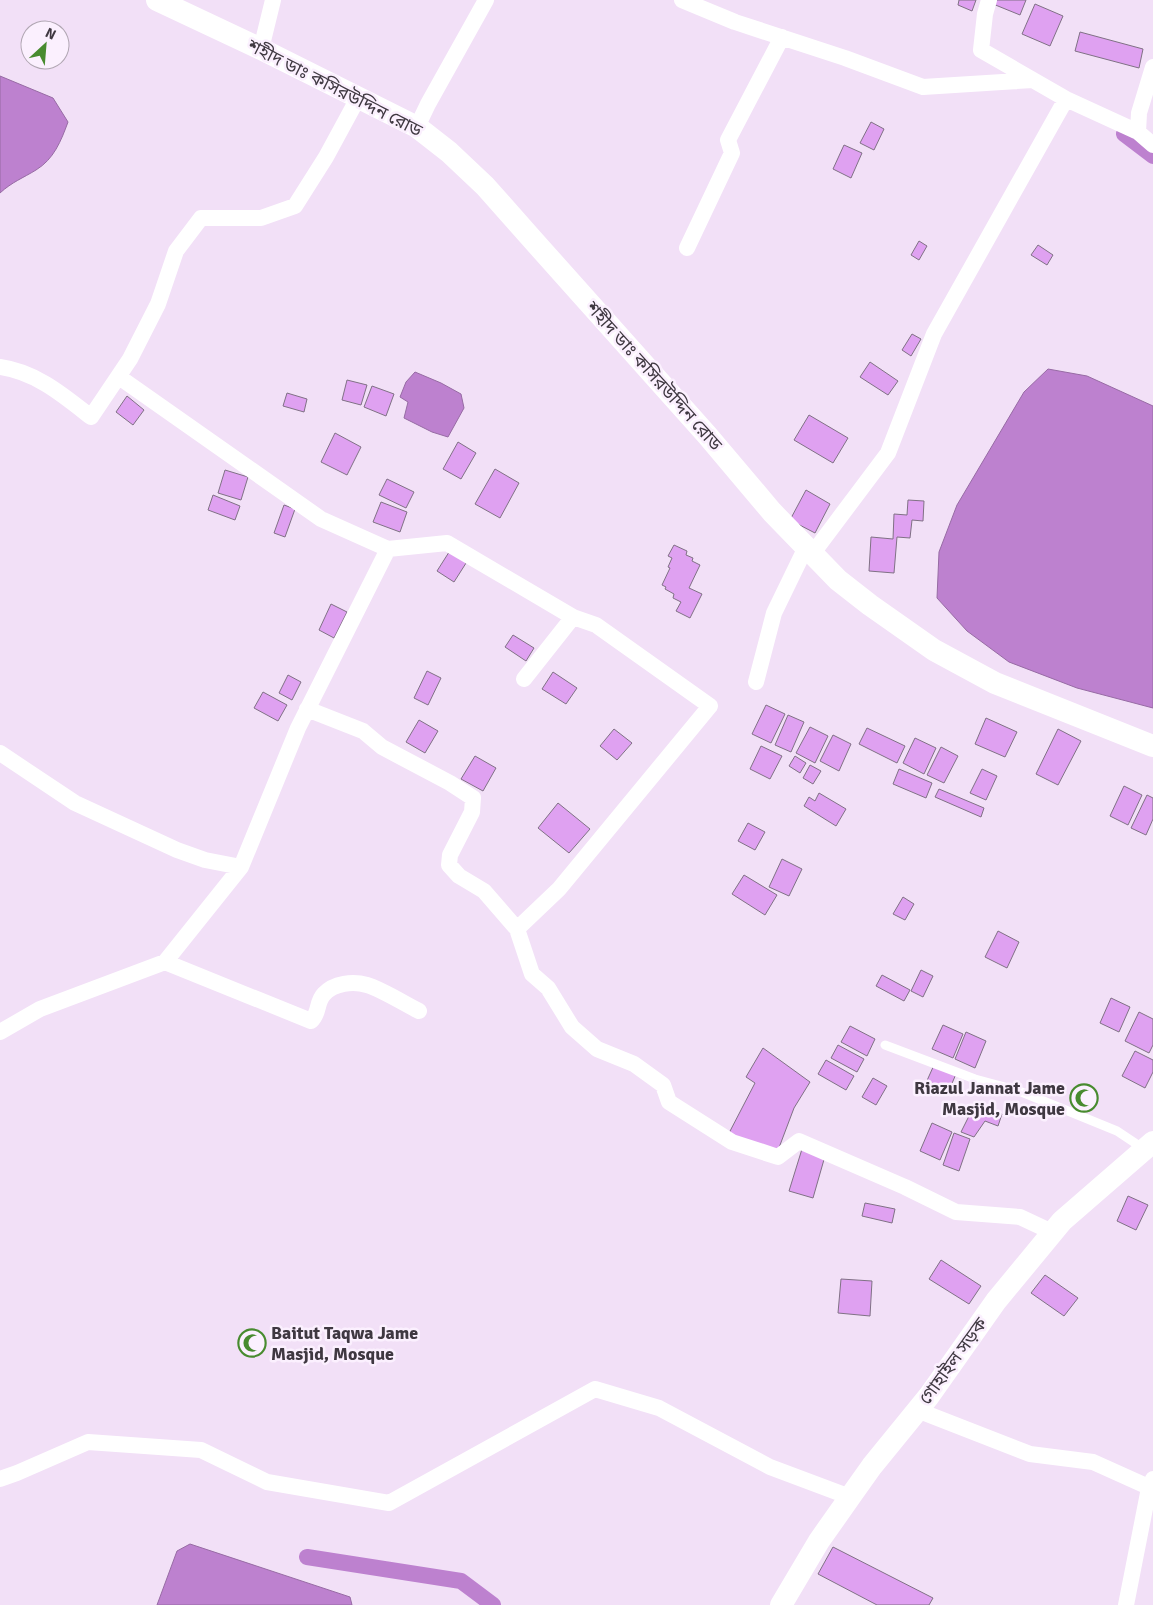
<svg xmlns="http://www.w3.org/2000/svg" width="1153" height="1605" viewBox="0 0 1153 1605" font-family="Signika,'Noto Sans Bengali',sans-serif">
<rect width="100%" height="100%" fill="#f2e0f7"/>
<path fill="#bd81cf" stroke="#976ba4" d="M0,76L53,98L68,122C61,141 54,159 36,170C23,178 12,182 0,193Z
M1048,369L1087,376L1153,406V708L1077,688L1009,662L967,631L937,598L939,552L957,505L1024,392Z
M415,372L441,383L461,394L464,408L448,437L432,432L404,418L408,402L400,397L406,382Z
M190,1544L350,1597L352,1605H157L177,1551Z"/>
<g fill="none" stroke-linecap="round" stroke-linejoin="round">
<path stroke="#bd81cf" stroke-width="16" d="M1124,134L1153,156
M307,1557L461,1581L493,1605"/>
</g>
<path fill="#dfa1f1" stroke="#807185" d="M959,0H976L972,11L958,5Z
M995,0H1026L1020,15L993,4Z
M1035,4L1063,16L1050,46L1022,34Z
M1080,32L1143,49L1139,68L1075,51Z
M871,122L884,129L874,150L860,143Z
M844,145L862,153L851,178L833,169Z
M919,241L927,246L919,260L911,255Z
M1038,245L1053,255L1047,265L1031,255Z
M912,334L921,339L911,356L902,350Z
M870,362L898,381L888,395L860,377Z
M347,380L367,385L361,405L342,400Z
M372,386L394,394L386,416L364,407Z
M287,393L307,399L304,412L283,406Z
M127,396L144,410L133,425L116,412Z
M809,415L848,438L833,463L794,440Z
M335,433L361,447L347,475L321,462Z
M458,442L476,453L461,479L443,469Z
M495,469L519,483L500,518L475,504Z
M225,470L248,477L241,500L218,493Z
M387,479L414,492L406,508L379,495Z
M806,490L830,504L815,533L790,520Z
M213,495L240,506L235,520L208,510Z
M908,500L924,501L923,521L912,520L910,538L897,537L894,573L869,571L871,537L893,539L894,514L907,515Z
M381,502L407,512L400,532L373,522Z
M284,505L295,509L285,537L274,533Z
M674,545L687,551L686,555L693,558L692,561L700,565L689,588L702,594L690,618L676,611L681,602L673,598L674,594L665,589L666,587L662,585L670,568L668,567L672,558L668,556Z
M451,549L468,560L454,582L437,571Z
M331,604L347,612L334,638L319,630Z
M513,635L534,648L526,661L505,647Z
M427,671L441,678L428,705L414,698Z
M553,672L577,688L566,704L542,689Z
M288,675L301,682L292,700L279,693Z
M263,692L287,705L278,721L254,708Z
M766,705L785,714L771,743L752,734Z
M788,715L804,722L791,752L775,745Z
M986,718L1017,732L1005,757L975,744Z
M419,720L438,731L425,753L406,742Z
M810,727L828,736L815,763L796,753Z
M867,728L905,746L897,763L859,744Z
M614,729L632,743L617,760L600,746Z
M1058,729L1081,741L1058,785L1036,774Z
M833,735L851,744L839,771L820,761Z
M915,738L936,748L924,774L903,763Z
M761,746L782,756L770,779L750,769Z
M941,747L958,756L944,783L927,775Z
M475,756L496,768L483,791L461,779Z
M795,756L806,763L800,773L789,766Z
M810,765L821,771L813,784L803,778Z
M899,769L932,783L926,798L893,784Z
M982,769L997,776L986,800L970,793Z
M1124,786L1142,795L1128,825L1110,816Z
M939,789L984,808L981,817L935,797Z
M819,793L846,809L836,826L804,806L809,797L815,801Z
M1147,795L1153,798V819L1146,835L1131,828Z
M558,803L590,829L569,853L538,828Z
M748,823L765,832L755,850L738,841Z
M782,859L802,869L789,896L769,887Z
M744,875L777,895L765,915L732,894Z
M903,897L914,904L905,920L893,914Z
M998,931L1019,942L1007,968L985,957Z
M921,970L933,976L923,997L911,991Z
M882,975L910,990L904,1001L876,986Z
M1111,998L1130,1007L1119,1032L1100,1023Z
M1139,1012L1153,1019V1045L1149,1053L1125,1041Z
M943,1025L963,1034L953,1058L932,1049Z
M850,1026L875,1039L867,1056L841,1042Z
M966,1032L986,1041L975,1068L955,1059Z
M838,1045L864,1059L857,1072L831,1058Z
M763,1048L810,1082L794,1108L777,1153L728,1135L755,1083L746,1077Z
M1135,1051L1153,1060V1072L1145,1088L1122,1076Z
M826,1060L854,1076L846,1090L818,1074Z
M934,1065L956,1074L947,1095L925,1085Z
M873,1078L887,1086L876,1105L862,1097Z
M974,1106L1002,1114L998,1126L985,1121L974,1137L961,1132Z
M932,1123L952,1132L940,1160L920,1151Z
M954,1133L970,1139L959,1171L943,1165Z
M802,1149L825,1156L813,1198L789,1191Z
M1128,1196L1148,1205L1136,1230L1117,1221Z
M865,1203L895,1209L892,1223L862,1216Z
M941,1260L981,1286L969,1304L929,1279Z
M1045,1275L1078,1298L1064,1316L1031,1293Z
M841,1279L872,1281L870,1316L838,1313Z
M833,1547L933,1598L929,1605H877L818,1574Z"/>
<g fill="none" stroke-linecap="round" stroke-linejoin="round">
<path stroke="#fff" stroke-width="9" d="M885,1045L975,1079L1019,1091L1117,1131L1144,1149"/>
<path stroke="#fff" stroke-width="16" d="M682,0L735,22L845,58L923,87L1033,80
M989,0L985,14L981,50L1066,99L1138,132L1153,145
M261,49L273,0
M417,127L428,104L486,0
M1138,132L1139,113L1153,67
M687,248L732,153L728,140L782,37
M0,367C36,372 63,395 91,417L130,359L158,304L176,251L201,218H261L295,206L326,157L358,98
M119,377L321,519L388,549
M813,553L888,453L934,334L1066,99
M524,679L573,617
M756,682L774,613L806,547
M307,709L363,731L382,747L450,783L473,798L472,812L450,855L449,865L459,876L484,891L517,929L532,974L548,988L572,1027L597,1049L634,1064L663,1085L669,1102L732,1142L778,1157L799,1141L905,1187L956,1212L1020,1217L1052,1232
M0,753L75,803L177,850L205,860L241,867
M165,962L311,1021C320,1013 316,1002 324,994C334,983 353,981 367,985C381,989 405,1004 419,1011
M0,1032L40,1009L165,962L241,867L298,728L388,549L447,543L573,617L596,625L710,706L559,889L517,929
M917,1410L1030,1454L1093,1462L1153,1489
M0,1479L17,1473L88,1442L201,1450L267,1482L389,1503L595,1389L659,1408L770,1467L850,1497
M1126,1605L1149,1488L1153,1479"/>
<path stroke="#fff" stroke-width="22" d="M157,0L261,49L417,127L449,152L485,186L532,239L707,435L772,512L838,580L870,605L934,650L995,683L1153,746
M781,1605L819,1541L850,1497L872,1466L929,1396L996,1301L1062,1221L1153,1142"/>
</g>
<defs>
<g id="mosque-ring" transform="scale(1.4375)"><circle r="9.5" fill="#fbf0fe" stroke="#488b2f" stroke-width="1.5"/><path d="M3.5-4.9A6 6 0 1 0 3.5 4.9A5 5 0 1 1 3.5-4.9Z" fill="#488b2f"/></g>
</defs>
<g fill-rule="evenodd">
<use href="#mosque-ring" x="1084" y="1098"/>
<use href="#mosque-ring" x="252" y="1343"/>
</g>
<g text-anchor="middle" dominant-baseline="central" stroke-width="5" stroke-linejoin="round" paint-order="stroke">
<g font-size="18" fill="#3f3841" stroke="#fbf0fe">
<text transform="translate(335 88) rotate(27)">শহীদ ডাঃ কসিরউদ্দিন রোড</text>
<text transform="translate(654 376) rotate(48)">শহীদ ডাঃ কসিরউদ্দিন রোড</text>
<text transform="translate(953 1361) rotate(-54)">গোহাইল সড়ক</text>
</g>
<g font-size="18" font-weight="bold" fill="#3f3841" stroke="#fbf0fe" text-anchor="end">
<text x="1065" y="1088">Riazul Jannat Jame<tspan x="1065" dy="21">Masjid, Mosque</tspan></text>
<text x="271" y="1333" text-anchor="start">Baitut Taqwa Jame<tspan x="271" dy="21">Masjid, Mosque</tspan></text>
</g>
</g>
<g transform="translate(45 45) rotate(26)"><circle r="24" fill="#fbf0fe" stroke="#b0a6b2"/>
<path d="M0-4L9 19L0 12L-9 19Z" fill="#488b2f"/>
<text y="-8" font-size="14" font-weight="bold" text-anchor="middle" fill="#3f3841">N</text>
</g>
</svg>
